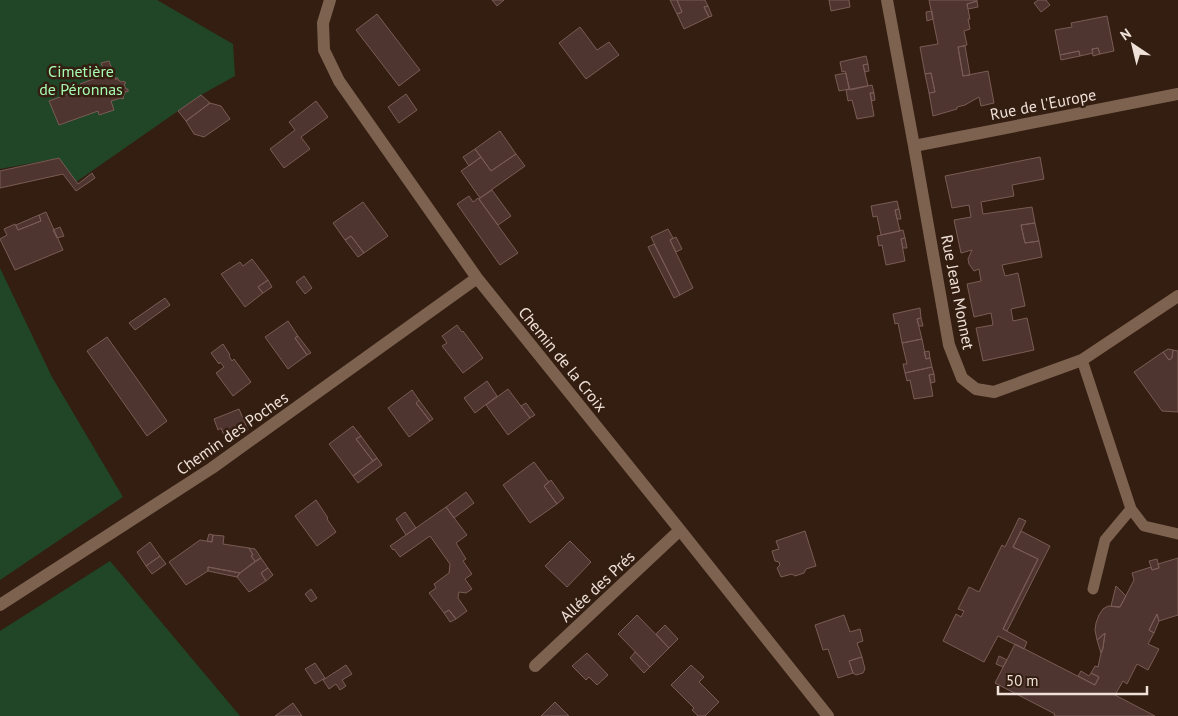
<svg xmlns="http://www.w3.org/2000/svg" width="1178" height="716" viewBox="0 0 1178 716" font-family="'PT Sans',sans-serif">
<rect width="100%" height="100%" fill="#331e11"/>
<path fill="#214527" d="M0,0H157L233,44L235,76L201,95L76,182L59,158L0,169Z
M0,268L52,377L123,497L0,580Z
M110,561L240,716H0V631Z"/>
<path fill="#4f352f" stroke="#795c55" d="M492,0H504L497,6Z
M670,0H677L682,12L677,14Z
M677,0H705L708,6L704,7L709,17L684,29L677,14L682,12Z
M829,0H849L850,7L831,11Z
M929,0H977V1L967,4L970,19H968L970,29L964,31L967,45L958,47L963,76L988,71L994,103L981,106L979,97L965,105L957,107V109L933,116L929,93L935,92L931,73L925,74L920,47L938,44Z
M1038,0H1046L1050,5L1041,12L1034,3Z
M977,1L978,7L968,9L967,4Z
M708,6L712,16L709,17L704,7Z
M932,11L933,19L927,21L926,12Z
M377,14L420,70L399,86L356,30Z
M1107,16L1114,51L1100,54L1098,48L1092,49L1093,53L1080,56L1079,51L1060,55L1055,30L1072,27L1071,23Z
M580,27L597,50L609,42L619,55L586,79L559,43Z
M965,46L970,75L963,76L958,47Z
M1098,48L1100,54L1093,56L1092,49Z
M1079,51L1080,56L1061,60L1060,55Z
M866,56L868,64L863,65L868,86L850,90L845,71L842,72L840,62Z
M109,61L116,80V78H118V80L122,82L124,81L126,83L124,84L126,89H128V92L126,91L123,97L124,98L122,99L121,98L111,101L114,110L99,115L98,111L59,125L49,101L82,89L80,84L101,76L99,72L104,70L101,63Z
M868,64L869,71L865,72L863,65Z
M846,73L849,89L839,91L835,75Z
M931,73L935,92L929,93L925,74Z
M872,85L874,93H870L874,116L857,119L852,100L848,101L846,90Z
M870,93H874L875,100L872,101Z
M406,94L417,110L399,123L388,107Z
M201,95L210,103L186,121L178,111Z
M316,101L328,117L301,137L310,149L284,168L270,149L295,130L289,122Z
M210,103L221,106L230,119L204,137L194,134L186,121Z
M500,131L516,154L491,171L475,149Z
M475,149L481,157L469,166L463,157Z
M516,154L525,166L480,198L461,171L481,157L491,171Z
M1040,157L1044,179L1012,185L1014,196L981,202L983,214L1032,207L1035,223L1021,225L1025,243L1039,241L1042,257L1002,265L1005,276L1018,273L1025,306L1011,309L1013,321L1027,318L1034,350L983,361L976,328L993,325L991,313L974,317L967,284L981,281L979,269L974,271L969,264L968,259L972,250L961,253L954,220L971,217L969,205L952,208L945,176Z
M59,158L78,184L92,173L95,178L76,191L63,174L0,188V171Z
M492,190L511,216L498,225L479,199Z
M469,196L473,202L478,198L518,253L500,265L457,204Z
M897,201L899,209L895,210L900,231L881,235L877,216L873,217L871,206Z
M363,202L388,236L364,253L351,236L345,240L333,223Z
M899,209L901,219H897L895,210Z
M46,212L63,250L15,270L0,239L7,235L4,229L15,224L18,230L41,221L39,215Z
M39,215L41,221L18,230L16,225Z
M1035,223L1039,241L1025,243L1021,225Z
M60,227L64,236L57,238L53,230Z
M668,229L673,238L670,240L693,288L680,295L651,237Z
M903,230L905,238L901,239L905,261L886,265L882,245L879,246L877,236Z
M351,236L364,253L358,257L345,240Z
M676,237L682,249L676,252L670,240Z
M905,238L907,248H903L901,239Z
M654,244L680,295L674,298L648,247Z
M252,259L268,280L258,287L263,293L245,307L221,274L240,262L243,266Z
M304,276L312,288L305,294L296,282Z
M268,280L272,287L263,293L258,287Z
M165,298L170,305L135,330L129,323Z
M920,308L921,318L917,319L922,339L902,343L898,323L895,324L893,314Z
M921,318L923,326H919L917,319Z
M288,321L298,336L295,338L307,355L288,369L265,337Z
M457,325L462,332L463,331L483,358L463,373L442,346L447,343L442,336Z
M298,336L311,353L307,355L295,338Z
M107,337L167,421L147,436L87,351Z
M922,339L926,359L930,358L932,367L905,373L903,364H907L902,343Z
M223,344L230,355L229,356L232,361L234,359L251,382L233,396L216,373L224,367L220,362L219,364L211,353Z
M1168,349L1173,350L1172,358L1169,360L1163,352Z
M1173,350L1178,351V412L1162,411L1134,372L1163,352L1169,360L1172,358Z
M929,351L930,358L926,359L924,352Z
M932,367L934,374L929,375L933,396L914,399L910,380L907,381L905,373Z
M934,374L935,382L931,383L929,375Z
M487,381L497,396L475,413L464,398Z
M508,389L530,418L508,435L486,405Z
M412,390L419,400L416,403L430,421L409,437L388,408Z
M419,400L433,419L430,421L416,403Z
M526,403L535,415L530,418L521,406Z
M239,409L248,430L226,440L221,428L218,430L214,419Z
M353,426L361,436L356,439L373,461L353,476L329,444Z
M361,436L377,458L373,461L356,439Z
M377,458L382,465L358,483L353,476Z
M534,462L549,482L544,486L557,504L530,523L503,485Z
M551,480L564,498L557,504L544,486Z
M466,492L474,503L454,518L446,507Z
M316,500L328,518L327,519L336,532L317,546L295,516Z
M446,507L467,535L456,543L466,559L463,561L472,574L465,579L472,589L466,593L459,592L458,598L467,611L456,619L449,610L444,613L429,593L436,588L434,584L449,573L450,564L430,536L400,557L394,549L393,550L390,546Z
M405,512L416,528L406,535L396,519Z
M1019,518L1026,521L1013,547L1038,559L1003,629L1027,642L1024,649L998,636L984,662L943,641L956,614L961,617L964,611L958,609L969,587L979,592L1002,545L1005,547Z
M805,531L816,566L806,569L804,573L795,576L792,574L781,577L777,568L780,565L779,562L775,561L772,551L779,549L776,541Z
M1021,531L1050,546L1007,631L1003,629L1038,559L1013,547Z
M209,534L213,535L212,542L207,541Z
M213,535L224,536L223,544L249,548L253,555L251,556L255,561L240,573L208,567V571L186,585L169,562L200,540L212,542Z
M570,541L591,562L567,587L545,566Z
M150,542L160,556L146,566L137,552Z
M249,548L255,549L261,558L255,561L251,556L253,555Z
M160,556L166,564L152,574L146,566Z
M261,558L268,568L261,573L266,581L249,592L237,577L240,573Z
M1178,558V615L1159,621L1157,614L1149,630L1154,633L1148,644L1159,649L1148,670L1137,664L1127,684L1123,681L1115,695L1155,716H1054L1055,714L995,683L1015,644L1095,685L1099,677L1091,673L1095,666L1098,667L1101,653L1103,648L1105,633L1097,640L1095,630L1096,623L1099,615L1103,609L1108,606L1120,607L1134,580L1132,573L1151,567L1152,570L1159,568L1158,564Z
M1157,559L1159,568L1152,570L1149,561Z
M208,567L240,573L237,577L208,571Z
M268,568L273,575L266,581L261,573Z
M1116,586L1126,596L1120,607H1116L1111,606Z
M311,589L317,598L311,602L305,594Z
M449,610L456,619L450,622L444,613Z
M1157,614L1159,621L1154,633L1149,630Z
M637,615L669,648L650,667L618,634Z
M844,615L850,632L860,629L863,641L857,643L862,657L849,661L853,673L838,678L828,649L823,650L815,625Z
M665,625L678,639L669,648L656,634Z
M1105,633L1103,648L1101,653L1097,640Z
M635,652L650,667L644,673L630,658Z
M587,653L608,675L597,685L589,677L586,680L572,666Z
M999,656L1007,660L1003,667L996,664Z
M862,657L865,669L863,673L856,675L853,673L849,661Z
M315,663L325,678L315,684L305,669Z
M346,665L352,674L342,680L346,686L340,690L336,684L329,689L323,680Z
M691,665L704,677L699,682L719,702L705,716H698L692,710L694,708L671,685Z
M1081,671L1089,676L1091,673L1099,677L1095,685L1078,676Z
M555,702L569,716H541Z
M293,703L302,716H275Z"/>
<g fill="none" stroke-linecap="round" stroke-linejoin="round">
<path stroke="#7d624f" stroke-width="11" d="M1082,360L1131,509L1144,526L1178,534
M1093,589L1105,540L1131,509"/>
<path stroke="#7d624f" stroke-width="12" d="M330,0L323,23L324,50L339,81L477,278L680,530L828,716
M887,0L914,146L949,345L962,378L976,389L994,392L1082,360L1178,296
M914,146L1178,94
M0,605L212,468L477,278
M535,666L680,530"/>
</g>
<g text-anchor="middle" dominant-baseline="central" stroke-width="5" stroke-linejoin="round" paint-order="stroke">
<g font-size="16" fill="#a7fbb1" stroke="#331e11">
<text x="81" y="71">Cimetière<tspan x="81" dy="18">de Péronnas</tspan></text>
</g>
<g font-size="16" fill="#efe0d8" stroke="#331e11">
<text transform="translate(1043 104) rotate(-11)">Rue de l'Europe</text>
<text transform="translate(958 292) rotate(79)">Rue Jean Monnet</text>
<text transform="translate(563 359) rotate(51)">Chemin de la Croix</text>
<text transform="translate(232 433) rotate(-35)">Chemin des Poches</text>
<text transform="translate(597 586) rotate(-43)">Allée des Prés</text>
</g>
</g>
<g transform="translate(1133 45) rotate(325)" stroke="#331e11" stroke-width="4" paint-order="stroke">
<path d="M0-4L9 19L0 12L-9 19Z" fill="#efe0d8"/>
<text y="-8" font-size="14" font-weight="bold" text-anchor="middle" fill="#efe0d8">N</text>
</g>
<path d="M998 686v8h149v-8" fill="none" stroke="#efe0d8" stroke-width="2.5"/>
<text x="1006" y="686" font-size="15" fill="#efe0d8" stroke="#331e11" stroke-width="4" paint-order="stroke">50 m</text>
</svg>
